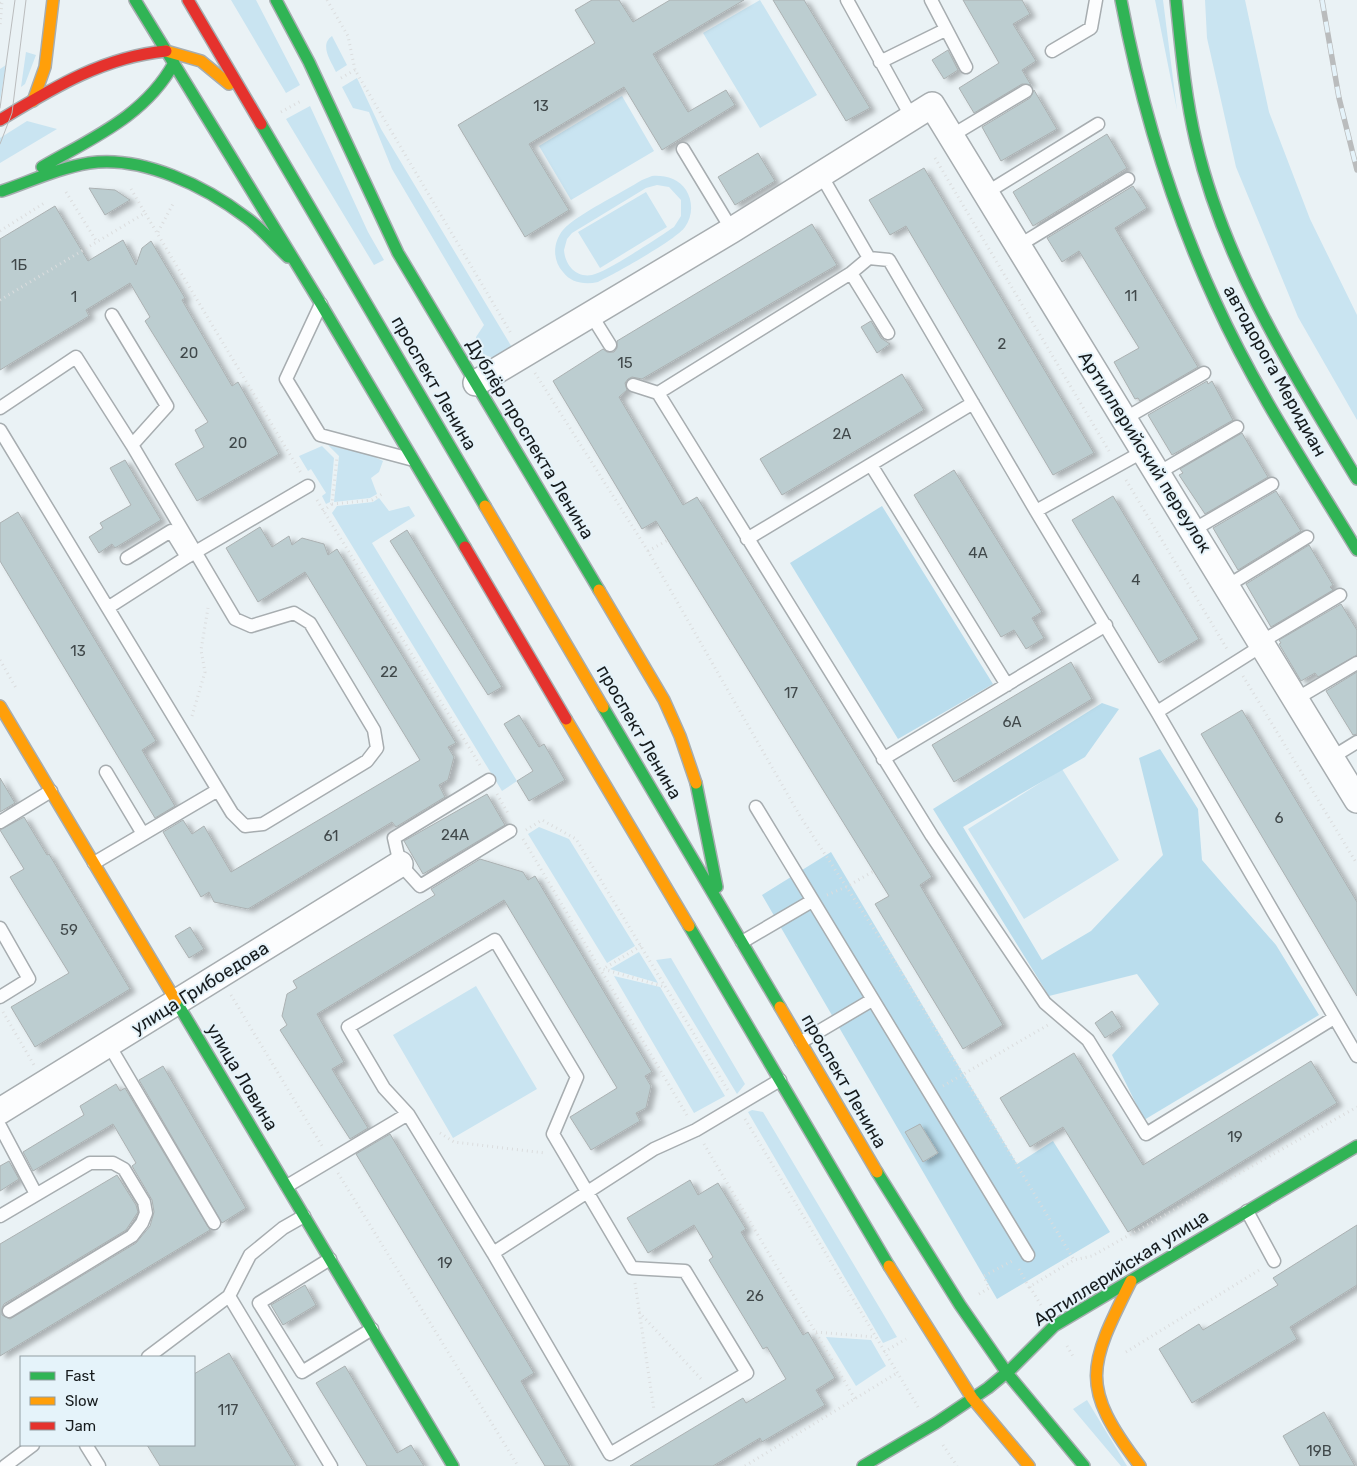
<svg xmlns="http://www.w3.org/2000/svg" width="1357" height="1466" viewBox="0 0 1357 1466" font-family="Rubik,sans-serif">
<defs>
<filter id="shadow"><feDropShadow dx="5.5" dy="3" stdDeviation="2.5" flood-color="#0004"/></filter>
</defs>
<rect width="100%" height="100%" fill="#eaf2f5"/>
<path fill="#c9e4f1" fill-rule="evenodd" d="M231,0H256L300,85L286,93Z
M760,0L817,95L760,128L703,33Z
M1155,0H1163L1177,110Z
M1205,0H1245L1269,112L1310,219L1357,315V420L1298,317L1236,167L1207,38Z
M332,36L347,65L336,72C331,61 319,45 332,36Z
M26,52L36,55L25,84L21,87Z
M6,65L0,101V69Z
M357,78L381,129L513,349L495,358C483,356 476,350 476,337L484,325L392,169L369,112L353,108L342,87Z
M622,96L654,151L571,200L539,146Z
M310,106L368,232L384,260L374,265L286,119Z
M27,121L57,129L0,163V138Z
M652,176C665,175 679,179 686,190C693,201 693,216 685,227C676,240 614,274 598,282C585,285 571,283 563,272C552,260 553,242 563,230C576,215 623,192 642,180ZM657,185L669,187L681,200V216L674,227C659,237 607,272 592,275C576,278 565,265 564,250L567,239L572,233L646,188Z
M646,192L667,227L600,268L578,232Z
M328,445L373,456L383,461L379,472L371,478L377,494L370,498L334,502L339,456Z
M322,446L334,458L330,502L326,504L322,496L326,493L311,469L308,471L299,456Z
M379,498L389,511L409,506L415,516L372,543L517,781L502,791L332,513L337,506L373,502Z
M1062,769L1119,860L1024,919L968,829Z
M539,827L569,839L635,946L607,963L528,834Z
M639,952L658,983L610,969Z
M671,958L745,1084L737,1094L656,960Z
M614,976L660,987L725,1096L694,1113Z
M476,986L537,1089L453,1138L393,1035Z
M752,1110L763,1112L897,1337L883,1343L748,1112Z
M826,1337L871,1340L886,1366L856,1386Z
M1087,1400L1127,1466H1121L1073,1409Z"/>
<path fill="#badded" d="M882,506L993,684L898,739L790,563Z
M1102,703L1119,709L1085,757L963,827L1042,960L1091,931L1163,855L1139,758L1160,749L1198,809L1202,860L1276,945L1319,1015L1144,1120L1112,1055L1159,1004L1137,974L1049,996L933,809Z
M831,852L1017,1164L1053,1141L1110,1232L997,1299L762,895Z"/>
<path fill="#bccdd0" stroke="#abb1b2" filter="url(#shadow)" d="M592,0H619L633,22L670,0H744L653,54L688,112L726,90L735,105L662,150L624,87L529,144L569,210L525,237L458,125L595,43L575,10Z
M773,0H804L870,108L846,121Z
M963,0H1022L1030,14L1013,24L1036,61L1022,70L1031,85L1022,84L974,113L959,88L999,63Z
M948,50L958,70L944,79L932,60Z
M1034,90L1057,129L1001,161L982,127L1030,98Z
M1107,134L1127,168L1033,226L1013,192Z
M758,153L775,181L735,205L718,177Z
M924,168L1094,453L1053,475L906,226L890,235L869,200Z
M1133,186L1147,208L1115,228L1198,367L1140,401L1138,398L1135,399L1114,362L1139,348L1079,251L1062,262L1047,238Z
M89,188L115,190L130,200L105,215Z
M55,206L88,261L123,240L136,265L142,248L151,241L185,298L182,300L232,386L238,382L279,454L197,501L175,464L204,447L195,430L208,422L145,321L150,317L130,283L86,310L89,316L0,370V239Z
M812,224L837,265L642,379L632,377L628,379L625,383L627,390L619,397L683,505L697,497L932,877L920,885L1003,1025L963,1049L875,904L889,896L656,521L642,529L553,381L603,349L607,352H614L617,348V341Z
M871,321L881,338L890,344L877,353L861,327Z
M902,374L924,410L782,495L760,459Z
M1207,381L1208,384L1212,381L1233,420L1172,455L1148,415Z
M1242,433L1268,477L1205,514L1179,475L1183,473L1180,469Z
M125,460L161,520L115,548L112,544L99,553L89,537L103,528L100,523L131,505L110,468Z
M954,470L1042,612L1032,618L1044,638L1026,649L1014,630L1001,637L914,495Z
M1276,491L1301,531L1238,570L1213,528Z
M1113,496L1199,639L1159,663L1072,520Z
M18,512L156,741L142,750L175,806L155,818L0,561V523Z
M260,527L272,547L289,536L292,545L302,538L324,544L328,555L337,549L456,743L448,747L454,757L448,780L439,785L445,797L396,827L392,822L248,909L214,902L209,892L201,897L163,832L183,820L192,834L204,826L231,872L420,760L305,572L258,602L226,548Z
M407,530L502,687L488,695L390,541Z
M1309,545L1333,585L1330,587L1333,590L1271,627L1246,584Z
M1341,604L1357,630V655L1318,677L1315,673L1301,681L1279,644L1281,643L1279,640Z
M1071,662L1092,699L954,782L932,745Z
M1357,672V734L1353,735L1326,691Z
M1242,710L1357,902V996L1201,734Z
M519,715L539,747L544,744L565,780L529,801L517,781L533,771L504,724Z
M0,778L15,803L0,812Z
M487,794L505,825L423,874L404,841Z
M24,817L47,855L49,854L130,989L35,1047L11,1007L69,973L10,877L24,869L0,830Z
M480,859L523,872L528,880L535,876L652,1072L645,1076L651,1086L646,1108L636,1113L640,1121L591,1150L570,1117L617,1088L504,900L317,1014L344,1062L332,1069L368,1128L350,1139L280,1030L287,1025L282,1016L287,994L297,988L293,981L435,895L431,889Z
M190,927L204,949L189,958L175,936Z
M1112,1011L1122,1027L1105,1038L1095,1023Z
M1074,1053L1143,1165L1311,1061L1337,1103L1128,1232L1063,1127L1030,1147L1000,1098Z
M163,1066L246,1208L222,1223L139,1080Z
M116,1084L120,1091L125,1088L210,1230L0,1356V1244L117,1175L136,1205L138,1212L126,1230L4,1304L2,1308V1315L10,1319L136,1243L150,1226L154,1212L152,1200L132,1166L136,1163L113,1124L33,1171L23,1152L84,1115L80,1106Z
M920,1124L938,1153L923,1162L905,1132Z
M390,1134L534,1373L521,1381L570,1466H545L356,1154Z
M9,1161L19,1179L0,1191V1166Z
M690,1180L698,1195L718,1183L746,1229L741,1232L803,1335L808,1332L835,1378L816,1390L825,1405L762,1442L760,1438L713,1466H630L743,1398L746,1403L786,1379L767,1347L763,1349L709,1260L713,1257L694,1225L648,1253L627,1218Z
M1357,1225V1285L1290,1327L1297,1339L1192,1403L1159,1349L1199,1324L1203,1330L1278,1285L1273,1278Z
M305,1285L316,1305L283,1325L271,1305Z
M229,1353L296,1466H160L147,1445H194V1374Z
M345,1366L397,1453L411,1445L424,1466H367L316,1383Z
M1324,1412L1355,1466H1300L1283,1436Z"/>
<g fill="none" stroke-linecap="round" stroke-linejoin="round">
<g stroke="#a7adb0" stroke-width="15">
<path id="lane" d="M847,0L912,118
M931,0L966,67
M1052,51L1091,28L1096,0
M880,62L945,30
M951,136L1026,91
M683,149L732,230
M821,175L869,258
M986,193L1098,124
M1018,246L1128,179
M851,273L888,333
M321,304L286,379L320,435L410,459
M590,313L610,345
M112,315L167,406L132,445
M633,385L658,393L932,836L1045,1003L1088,1040L1146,1134L1334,1018
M658,393L851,273L869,258L889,260L1036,511L1157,712L1357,1056
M0,408L76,357L132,445L235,619L251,626L294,613L310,623L374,730L377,748L367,761L263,824L245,826L232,813L218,790L94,863
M1124,419L1204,373
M0,430L218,790
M871,465L1007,685
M1158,473L1237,427
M1036,511L1144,451
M1193,530L1272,484
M747,539L973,403
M127,558L171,531L187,557
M1227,586L1307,537
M109,607L187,557L308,486
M1261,642L1340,595
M1296,699L1357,663
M1157,712L1263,645
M1331,758L1357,742
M883,759L1106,625
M106,772L143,834
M489,780L394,838L400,864L420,886L510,831
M756,807L1028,1255
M0,822L51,791
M0,928L29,979L0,997
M742,942L812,901
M801,1042L872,1000
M109,1045L214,1223
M408,1114L384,1088L348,1027L495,940L577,1077L553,1134L632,1268L685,1271L747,1373L610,1454L493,1253
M0,1126L36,1194
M287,1186L408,1114L493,1253L654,1149L696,1130L780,1080
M1247,1211L1274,1261
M0,1216L90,1163H113L124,1169L144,1202L146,1213L142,1223L132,1236L9,1311
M330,1259L259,1303L302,1372L372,1329
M229,1296L331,1466
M148,1357L229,1296L250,1255L283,1228L304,1216
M86,1445L99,1466
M5,1466L33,1445"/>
</g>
<g stroke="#a7adb0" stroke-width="28">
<path id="street" d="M476,383L732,230L932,105L1357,800
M0,1111L400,864"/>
</g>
<g stroke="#a7adb0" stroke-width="14">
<path id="fast" d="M135,0L321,304L465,547
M276,0L309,62L398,253L599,590
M1121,0C1141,105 1171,206 1216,303C1255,389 1308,469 1357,550
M1176,0C1181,48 1185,96 1196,142C1225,265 1293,372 1357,479
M261,124L485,506
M42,167C92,138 145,116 174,63
M2,191C31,181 59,168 89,163C142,155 205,186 247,218C262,229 274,244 288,257
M603,707L780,1007
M696,783L717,887
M689,926L889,1266
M176,1001L453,1466
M877,1172L960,1305L1007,1373L1084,1466
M863,1466L936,1423L988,1388L1011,1369L1054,1326L1357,1146"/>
</g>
<g stroke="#a7adb0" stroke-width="14">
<path id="slow" d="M166,51L201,61L229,84
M33,101L45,67L53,0
M485,506L603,707
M599,590L664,700L680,736L696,783
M0,706L176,1001
M566,719L689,926
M780,1007L877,1172
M889,1266L972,1398L1029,1466
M1131,1281C1088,1367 1079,1386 1140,1466"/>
</g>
<g stroke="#a7adb0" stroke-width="14">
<path id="jam" d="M188,0L261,124
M0,120C53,88 103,57 166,51
M465,547L566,719"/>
</g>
<path stroke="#dbddde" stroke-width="3" stroke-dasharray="1 4" stroke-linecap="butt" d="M327,0L348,36L355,70L512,335
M0,3L2,1L0,27
M341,78L355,70
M281,112L301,101
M935,158L1109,451
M131,189L145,213
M66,192L97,242
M0,231L46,202
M158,232L174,202
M0,300L145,213L301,473
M535,373L648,551L800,816L891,955L1074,1260
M1126,480L1227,649
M317,500L481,767
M332,504L372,500L382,494
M323,511L332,504L337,457
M648,551L668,540
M0,660L16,688
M1243,676L1357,864
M192,716L205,672L201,650L208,608
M497,794L509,815
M526,830L542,820L576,839L729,1092
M523,839L688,1117
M827,895L846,887L874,871
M641,946L603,969L665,987
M231,995L322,1146
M3,1012L34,1065
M943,1086L1048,1025
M745,1119L918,1407
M440,1133L454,1142L545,1153
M704,1144L855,1399
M338,1173L518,1466
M1019,1269L1029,1287L1074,1260L1092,1256L1357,1107
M635,1283L654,1410
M1030,1287L1042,1307
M979,1294L989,1288L984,1276L1012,1261
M639,1312L703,1381
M816,1332L874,1337
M1067,1346L1074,1358
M884,1352L906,1339
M1126,1352L1261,1269
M943,1445L957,1466
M745,1466L897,1373"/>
<use href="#lane" stroke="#fcfdfe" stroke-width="12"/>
<use href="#street" stroke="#fcfdfe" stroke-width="25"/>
<use href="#fast" stroke="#30b455" stroke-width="11"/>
<use href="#slow" stroke="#ff9f0a" stroke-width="11"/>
<use href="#jam" stroke="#e5322d" stroke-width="11"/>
<path stroke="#babcbd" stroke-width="1" d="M0,108L15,0
M0,144L12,113L26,0"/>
<g stroke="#babcbd" stroke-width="5.5">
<path id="rail" d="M1322,0L1339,98L1357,170"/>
</g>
<use href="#rail" stroke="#e5f3fa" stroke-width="4" stroke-dasharray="11" stroke-linecap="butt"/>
</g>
<g text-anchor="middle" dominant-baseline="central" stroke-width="4" stroke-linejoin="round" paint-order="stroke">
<g font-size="15" fill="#40484a">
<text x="541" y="106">13</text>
<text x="19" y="265">1Б</text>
<text x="1131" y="296">11</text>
<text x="74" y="297">1</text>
<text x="1002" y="344">2</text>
<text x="189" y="353">20</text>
<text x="625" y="363">15</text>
<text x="842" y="434">2А</text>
<text x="238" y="443">20</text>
<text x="978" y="553">4А</text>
<text x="1136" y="580">4</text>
<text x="78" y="651">13</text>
<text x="389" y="672">22</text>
<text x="791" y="693">17</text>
<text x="1012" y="722">6А</text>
<text x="1279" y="818">6</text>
<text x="455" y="835">24А</text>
<text x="331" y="836">61</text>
<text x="69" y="930">59</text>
<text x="1235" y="1137">19</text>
<text x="445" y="1263">19</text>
<text x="755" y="1296">26</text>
<text x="228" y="1410">117</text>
<text x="1319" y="1451">19В</text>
</g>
<g font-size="18" fill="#161b1d" stroke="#e5f3fa">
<text transform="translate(1275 371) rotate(61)">автодорога Меридиан</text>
<text transform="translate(434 383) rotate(60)">проспект Ленина</text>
<text transform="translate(530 439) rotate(59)">Дублёр проспекта Ленина</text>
<text transform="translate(1145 452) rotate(58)">Артиллерийский переулок</text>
<text transform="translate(639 732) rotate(60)">проспект Ленина</text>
<text transform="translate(200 988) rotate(-32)">улица Грибоедова</text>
<text transform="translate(242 1077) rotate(59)">улица Ловина</text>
<text transform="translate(844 1081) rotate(60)">проспект Ленина</text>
<text transform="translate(1121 1268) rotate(-32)">Артиллерийская улица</text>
</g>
</g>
<rect x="20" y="1356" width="175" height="90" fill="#e5f3fa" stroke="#929da2"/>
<rect x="30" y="1372" width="25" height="8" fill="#30b455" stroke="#929da2"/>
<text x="65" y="1381" font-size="15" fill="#161b1d">Fast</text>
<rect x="30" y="1397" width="25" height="8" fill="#ff9f0a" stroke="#929da2"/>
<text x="65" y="1406" font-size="15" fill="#161b1d">Slow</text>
<rect x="30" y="1422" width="25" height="8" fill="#e5322d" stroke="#929da2"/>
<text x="65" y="1431" font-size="15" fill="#161b1d">Jam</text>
</svg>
